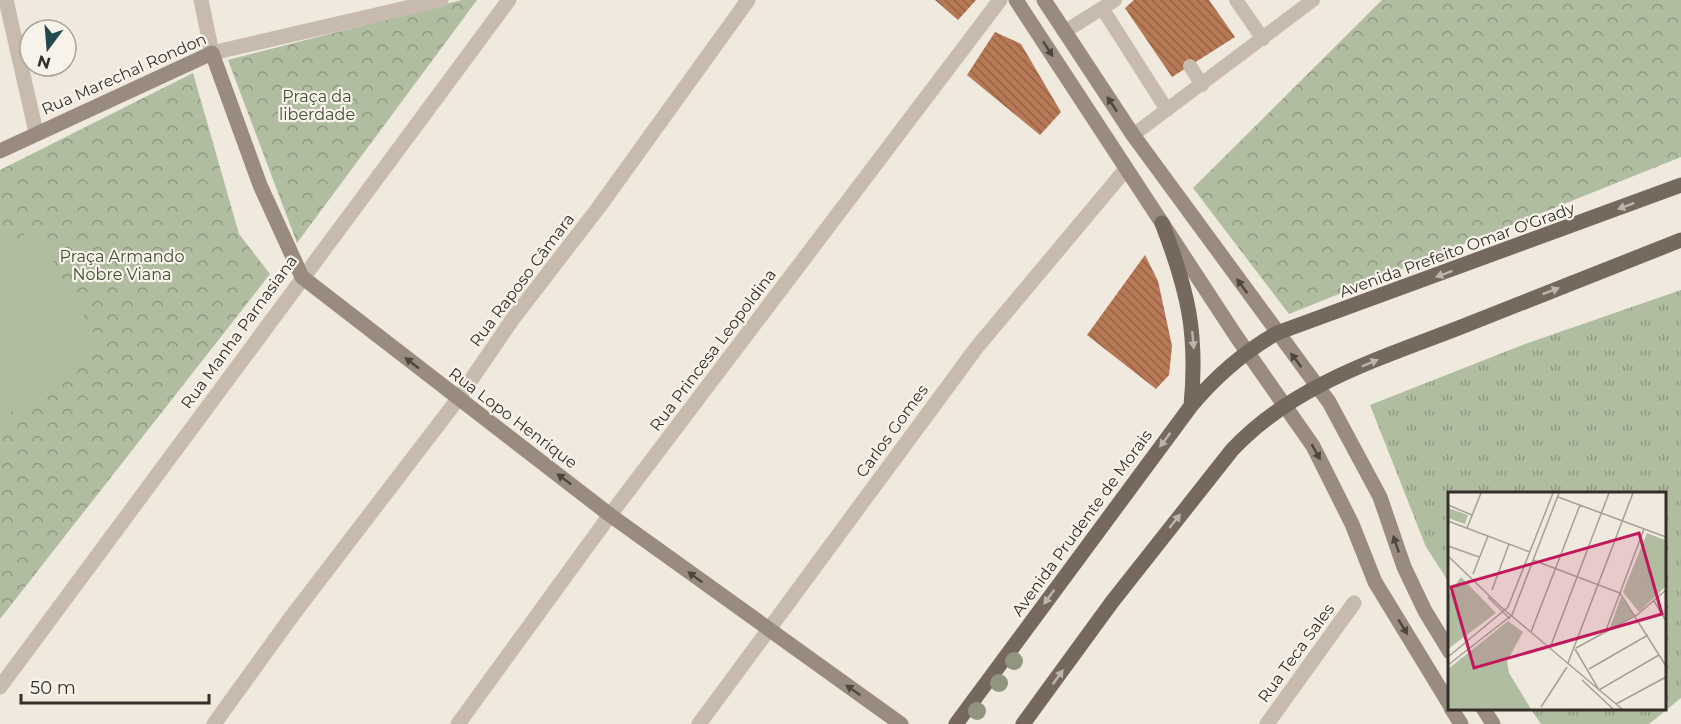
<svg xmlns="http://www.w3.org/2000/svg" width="1681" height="724" viewBox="0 0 1681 724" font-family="Montserrat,sans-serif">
<defs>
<pattern id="grass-tufts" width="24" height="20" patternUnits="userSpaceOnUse" patternTransform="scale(1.5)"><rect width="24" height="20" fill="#b0bda0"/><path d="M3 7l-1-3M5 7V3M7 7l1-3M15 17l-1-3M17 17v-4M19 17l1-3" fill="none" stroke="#909a83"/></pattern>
<pattern id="forest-crowns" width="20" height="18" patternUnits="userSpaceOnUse" patternTransform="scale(1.5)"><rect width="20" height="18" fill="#b0bda0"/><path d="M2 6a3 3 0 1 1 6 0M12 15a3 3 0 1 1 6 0" fill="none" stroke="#909a83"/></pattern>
<pattern id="building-back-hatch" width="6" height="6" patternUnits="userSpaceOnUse" patternTransform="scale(1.5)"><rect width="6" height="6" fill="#b77855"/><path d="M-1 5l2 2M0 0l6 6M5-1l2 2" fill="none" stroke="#966347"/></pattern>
</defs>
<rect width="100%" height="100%" fill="#efe9de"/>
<path fill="url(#grass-tufts)" d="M1681,290V698L1649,724H1541L1530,708H1664V493H1450V584L1426,547L1370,405L1525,344Z"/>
<path fill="url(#forest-crowns)" d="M462,0H477L297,243L228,60Z
M1382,0H1681V157L1289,314L1193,188Z
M193,73L239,234L270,274L0,619V170Z"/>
<path fill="#b0bda0" d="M35,228L103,349L0,419V250Z"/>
<path fill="url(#building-back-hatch)" d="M935,0H976L958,20Z
M1134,0H1209L1235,37L1172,77L1125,8Z
M995,32L1021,44L1061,112L1040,135L967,75Z
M1145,255L1158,281L1172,346L1169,375L1156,389L1087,335Z"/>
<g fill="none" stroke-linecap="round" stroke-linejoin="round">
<path stroke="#c6bbac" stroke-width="14" d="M1236,0L1263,39
M1102,8L1167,110
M1064,32L1115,0
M1190,66L1202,85
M1133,135L1313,0"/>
<path stroke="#c6bbac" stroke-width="15" d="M6,0L36,132
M201,0L212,53L441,0
M0,687L509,0
M214,724L292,616L458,399L512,320L599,207L748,0
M458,724L610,515L1000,0
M699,724L977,347L1126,169
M1267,724L1354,603"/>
<path stroke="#998b7d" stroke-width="15" d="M1016,0L1236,336L1313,446L1352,524L1375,582L1450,705
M1044,0L1133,135L1329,402L1380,497L1404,567L1425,611L1450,652
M0,151L212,53L260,185L302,277L610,515L901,724
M1451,708L1461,724
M1483,708L1493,724"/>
<path stroke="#75685d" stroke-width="15" d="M1162,223C1188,291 1198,333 1191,406
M956,724L1191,406C1216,376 1242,353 1277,333L1681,185
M1023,724L1112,602L1232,450C1294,384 1379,359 1461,327C1534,298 1608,269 1681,240"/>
</g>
<g fill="#8f957f">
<circle cx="1014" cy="661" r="9"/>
<circle cx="999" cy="683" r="9"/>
<circle cx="977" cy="711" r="9"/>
</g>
<defs><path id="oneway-solid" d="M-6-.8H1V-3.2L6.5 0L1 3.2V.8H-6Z" transform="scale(1.5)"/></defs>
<g fill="#4e463f">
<use href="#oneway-solid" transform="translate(1048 49) rotate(57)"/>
<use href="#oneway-solid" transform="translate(1112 104) rotate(-124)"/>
<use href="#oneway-solid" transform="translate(1242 286) rotate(-126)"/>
<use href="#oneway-solid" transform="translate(1296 360) rotate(-127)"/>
<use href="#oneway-solid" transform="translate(412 363) rotate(-142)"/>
<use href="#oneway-solid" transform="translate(1316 452) rotate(61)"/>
<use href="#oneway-solid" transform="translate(564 479) rotate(-143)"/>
<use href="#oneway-solid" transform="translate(1396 544) rotate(-109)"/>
<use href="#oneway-solid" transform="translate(695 577) rotate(-144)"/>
<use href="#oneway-solid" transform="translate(1403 627) rotate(59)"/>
<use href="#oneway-solid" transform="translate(853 690) rotate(-145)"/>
</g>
<g fill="#bdb4ab">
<use href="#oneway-solid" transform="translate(1626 206) rotate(159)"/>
<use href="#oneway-solid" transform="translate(1444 274) rotate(160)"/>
<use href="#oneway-solid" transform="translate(1551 291) rotate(-21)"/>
<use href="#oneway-solid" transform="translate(1193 340) rotate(85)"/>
<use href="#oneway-solid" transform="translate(1370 363) rotate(-23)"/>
<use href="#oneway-solid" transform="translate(1165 440) rotate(127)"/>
<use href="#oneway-solid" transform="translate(1175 521) rotate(-52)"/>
<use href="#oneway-solid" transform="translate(1049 597) rotate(126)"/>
<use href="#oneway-solid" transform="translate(1058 677) rotate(-54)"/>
</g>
<g text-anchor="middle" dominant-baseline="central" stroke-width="4.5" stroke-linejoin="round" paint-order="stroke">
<g font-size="16" fill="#352f2a" stroke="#f8f3ea">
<text transform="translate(124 74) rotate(-24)">Rua Marechal Rondon</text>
<text transform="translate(1457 250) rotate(-20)">Avenida Prefeito Omar O'Grady</text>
<text transform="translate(522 280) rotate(-53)">Rua Raposo Câmara</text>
<text transform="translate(239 332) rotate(-54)">Rua Manha Parnasiana</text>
<text transform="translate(713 350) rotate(-53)">Rua Princesa Leopoldina</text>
<text transform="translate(513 418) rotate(37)">Rua Lopo Henrique</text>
<text transform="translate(892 431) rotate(-54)">Carlos Gomes</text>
<text transform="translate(1082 523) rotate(-54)">Avenida Prudente de Morais</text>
<text transform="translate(1296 653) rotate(-54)">Rua Teca Sales</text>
</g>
<g font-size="16" fill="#415031" stroke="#f8f3ea">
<text x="317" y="96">Praça da<tspan x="317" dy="18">liberdade</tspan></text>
<text x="122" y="256">Praça Armando<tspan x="122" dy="18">Nobre Viana</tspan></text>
</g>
</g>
<g transform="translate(1448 492)">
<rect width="218" height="218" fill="#efe9de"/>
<path d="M13,85L48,121L0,157V104Z" fill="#b0bda0"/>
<path d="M0,16L20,23L17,32L0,26ZM199,41L217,48V95L191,120L175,100ZM173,105L187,123L161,138ZM60,129L75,140L59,169L61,181L83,217H0V177Z" fill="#b0bda0"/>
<path d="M207,68L217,76V82L203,98L192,87Z" fill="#b0bda0"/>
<path fill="none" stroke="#a59f96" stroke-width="1.5" d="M110,5L218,45M0,13L24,23M0,29L82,60M19,36L33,1M0,54L31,65M0,64L53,115L174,217M85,68L172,101L218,174M25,82L40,44M44,98L61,52M40,105L62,127M206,109L218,129M83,140L132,13M157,141L196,37M102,156L161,1M128,156L189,123L218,98M127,157L151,198L211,163M0,165L60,115L105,1M120,171L185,1M0,173L64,123L111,1M141,177L200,143M134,188L165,217M168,212L218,185M93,215L119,175"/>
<path fill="#c2185b" fill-opacity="0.15" stroke="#c2185b" stroke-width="3" d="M191,41L214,122L26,176L3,95Z"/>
<rect width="218" height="218" fill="none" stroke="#352f2a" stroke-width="3"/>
</g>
<g transform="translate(48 48) rotate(196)"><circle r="28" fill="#f8f3ea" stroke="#aaa59d" stroke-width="1.5"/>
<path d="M0-4.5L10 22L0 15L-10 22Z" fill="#244951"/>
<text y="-9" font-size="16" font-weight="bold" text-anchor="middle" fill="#352f2a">N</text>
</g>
<path d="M21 694v9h188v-9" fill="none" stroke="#352f2a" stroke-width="3"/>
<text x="30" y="694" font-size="18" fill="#352f2a" stroke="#f8f3ea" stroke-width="4.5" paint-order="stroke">50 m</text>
</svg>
